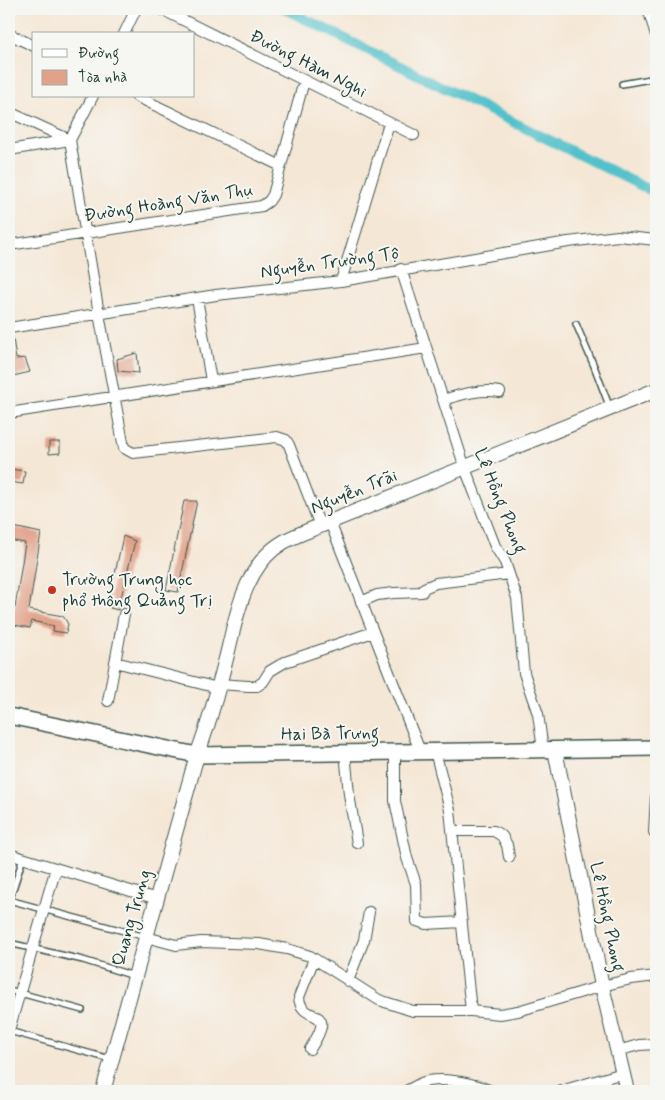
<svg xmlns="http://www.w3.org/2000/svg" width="665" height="1100" viewBox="0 0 665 1100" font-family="Mynerve,sans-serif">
<rect width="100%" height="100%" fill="#f6f6f2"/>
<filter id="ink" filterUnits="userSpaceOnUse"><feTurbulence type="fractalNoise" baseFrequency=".02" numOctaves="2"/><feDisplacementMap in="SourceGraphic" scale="10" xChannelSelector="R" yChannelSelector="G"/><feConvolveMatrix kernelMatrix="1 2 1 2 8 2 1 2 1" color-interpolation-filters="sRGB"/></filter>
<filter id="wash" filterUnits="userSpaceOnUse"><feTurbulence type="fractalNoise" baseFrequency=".0096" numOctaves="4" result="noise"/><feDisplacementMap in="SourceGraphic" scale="20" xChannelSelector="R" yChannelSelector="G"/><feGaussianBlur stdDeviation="1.12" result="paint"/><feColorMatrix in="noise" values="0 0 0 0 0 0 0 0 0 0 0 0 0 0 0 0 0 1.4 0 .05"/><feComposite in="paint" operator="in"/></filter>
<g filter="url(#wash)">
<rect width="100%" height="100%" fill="#f5e7d6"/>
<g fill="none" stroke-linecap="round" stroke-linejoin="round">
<path stroke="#53c1ca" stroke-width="10" d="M285,9L656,193"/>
</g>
<g id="blocks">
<path fill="#e1a18a" d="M13,338L16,359L25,358L30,372L9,377V339Z
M137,353L139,373L118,371L117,359Z
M49,442H60V453L49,454Z
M9,469L25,471L23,484L9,482Z
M184,501H197L178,592L166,590Z
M9,526L41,533L29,610L63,616L68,624L66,633L53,631L54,626L32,621L30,628L9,624V607L15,608L25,543L9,540Z
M123,536L135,541L118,610L110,608L113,597H110Z"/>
</g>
</g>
<g filter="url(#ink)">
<use href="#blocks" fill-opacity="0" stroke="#3f564c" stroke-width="1"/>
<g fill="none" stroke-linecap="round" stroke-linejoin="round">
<g stroke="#3f564c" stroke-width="8">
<path id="lane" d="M622,84L656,78
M576,324L594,366L610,408
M9,900L146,937
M9,902L23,858
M9,943L83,960L134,976
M9,990L82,1010
M9,1031L110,1059"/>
</g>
<g stroke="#3f564c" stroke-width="12">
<path id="street" d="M161,9L414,135
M648,9L656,35
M9,34L34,46
M124,34L136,9
M136,96L281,166
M9,112L70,140L99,314L124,448L133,453L277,437L286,440L289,445L320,526
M9,150L70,140L93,96
M9,245L262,206L269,201L273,195L304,81
M401,269L465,468L495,546L505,562L517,598L524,673L538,714L543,750
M341,281L389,123
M197,298L211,381
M9,328L216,295L341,281L568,242L618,236L656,240
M443,400C462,394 480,389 500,392
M9,413L426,348
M330,522L420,751
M361,602L377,595L394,593L422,592L424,588L436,583L509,574
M115,662L218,688
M219,684L248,686H257L263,682L270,671L285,662L373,632
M108,701L124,614
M395,751V801L407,858L416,884L417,921L426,924L462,922
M435,751L450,810L471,1011
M345,752L349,794L357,843
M656,797L654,832H656
M453,831H494L502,836L507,845L509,857
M9,854L157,899
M146,937L176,945L201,942L259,944L287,949L310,956L379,1000L413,1011H471L500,1014L518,1011L602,986L631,979L656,976
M348,981L364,940L369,912
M9,1030L56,868
M310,1049C340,1003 301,1026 299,997L314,959
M617,1051L639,1045L656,1044
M406,1091C413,1088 421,1082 428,1081C449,1078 473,1083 492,1091
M561,1091L623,1073"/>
</g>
<g stroke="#3f564c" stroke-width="16">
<path id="secondary" d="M555,750L602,986L627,1091
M103,1091L197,755C210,722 218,689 227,655C235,622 242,582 266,556C277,544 290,538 305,532L656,390"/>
</g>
<g stroke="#3f564c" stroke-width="18">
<path id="primary" d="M9,716L197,755L656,748"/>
</g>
<use href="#lane" stroke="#fff" stroke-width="5"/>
<use href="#street" stroke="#fff" stroke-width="10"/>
<use href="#secondary" stroke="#fff" stroke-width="14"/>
<use href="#primary" stroke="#fff" stroke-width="15"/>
</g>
</g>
<circle fill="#c8321e" stroke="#f6f6f2" stroke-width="2" cx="52" cy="590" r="5"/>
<g text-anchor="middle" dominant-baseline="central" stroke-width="4" stroke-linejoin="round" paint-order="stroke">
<g font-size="18" fill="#1f3d34" stroke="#f6f6f2">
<text transform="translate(308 64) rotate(27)">Đường Hàm Nghi</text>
<text transform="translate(169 203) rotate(-9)">Đường Hoàng Văn Thụ</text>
<text transform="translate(330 263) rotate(-8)">Nguyễn Trường Tộ</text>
<text transform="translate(354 492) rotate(-22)">Nguyễn Trãi</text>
<text transform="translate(500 501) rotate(68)">Lê Hồng Phong</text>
<text transform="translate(330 734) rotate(-1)">Hai Bà Trưng</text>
<text transform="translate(607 917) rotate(78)">Lê Hồng Phong</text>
<text transform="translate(132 918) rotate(-74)">Quang Trung</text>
</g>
<g font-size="18" fill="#1f3d34" stroke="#f6f6f2" text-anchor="start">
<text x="62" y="580">Trường Trung học<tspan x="62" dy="21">phổ thông Quảng Trị</tspan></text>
</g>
</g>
<rect width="665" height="1100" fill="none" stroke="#f6f6f2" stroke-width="30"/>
<rect x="32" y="32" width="162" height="65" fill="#f6f6f2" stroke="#a0aca6"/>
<rect x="42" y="49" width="25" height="8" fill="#ffffff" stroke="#a0aca6"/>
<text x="78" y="58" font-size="15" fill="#1f3d34">Đường</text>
<rect x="42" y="70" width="25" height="15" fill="#e1a18a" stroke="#a0aca6"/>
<text x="78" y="82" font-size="15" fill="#1f3d34">Tòa nhà</text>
</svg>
